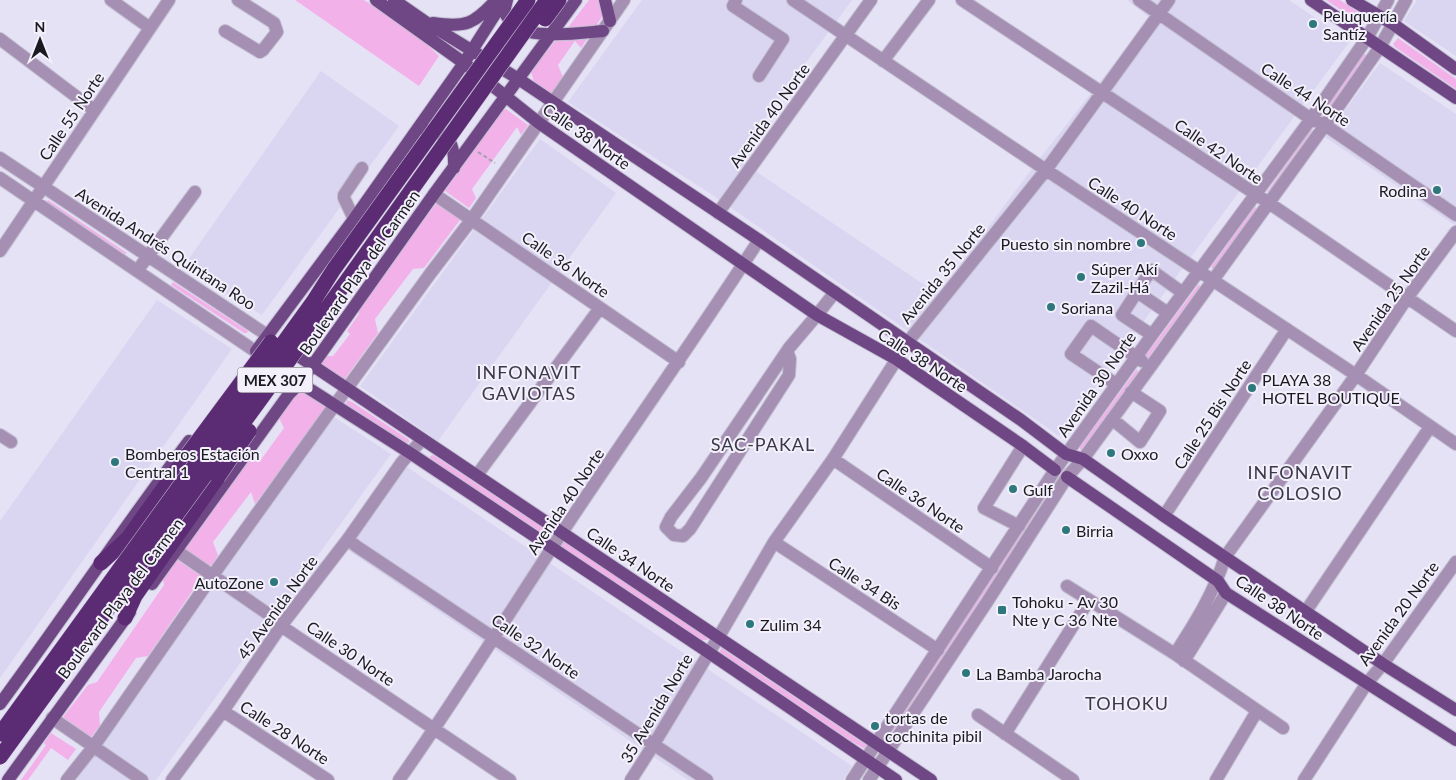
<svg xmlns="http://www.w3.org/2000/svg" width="1456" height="780" viewBox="0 0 1456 780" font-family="Lato,sans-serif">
<rect width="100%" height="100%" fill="#e6e2f6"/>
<path fill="#dad5f0" d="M642,0H852L736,158L938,294L1037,162L1150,18L1127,0H1289L1350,41L1059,436L711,194L568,102Z
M1417,0H1456V56L1404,21Z
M1380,63L1456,114V226L1325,137Z
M321,71L399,126L262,315L183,267Z
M540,139L616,193L438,441L360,386Z
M157,300L232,349L0,678V521Z
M334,417L391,454L156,780H76Z
M404,465L852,766L843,780H688L346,549Z"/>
<path fill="#f3b1ea" d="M295,0H364L419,37L439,56L419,86Z
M589,0H601L604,14L595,27L566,30Z
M1326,0H1340L1367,18L1365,24H1362Z
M589,36L581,48L575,41L558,65L563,77L551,94L534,82L531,72L556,40Z
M1398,38L1456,79V89L1395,47L1393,44Z
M1364,54L1367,55L1329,109H1326Z
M506,109L528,125L521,135L517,127L472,189L476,198L469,208L445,191L501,112Z
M1311,130L1312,131L1270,192H1267Z
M48,200L127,253L125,254L46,202Z
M438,201L460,216V220L424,268L413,269L375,319L378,333L344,380L320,363L325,356H333L350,334L347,331L359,314L358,310Z
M1255,207L1257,208L1213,269L1211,267Z
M173,282L248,331L247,333H244L171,285Z
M1199,284L1200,287L1152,352L1147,359L1144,358Z
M1137,369L1138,372L1081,450L1079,448Z
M303,392L326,408L255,504L251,492L213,542L218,555L212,565H208L184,549L252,456L260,461L284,428L279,418L296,394Z
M347,400L352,402L408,439L410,442L406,443L346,404Z
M433,455L540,526L552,535L550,537L547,536L430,459V456Z
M1056,481L1057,482L1056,484L888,741H885Z
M564,541L705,636L708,640H702L561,546Z
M176,559L202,577L148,656L136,658L99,712L100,725L91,737L63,717L88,685L97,682L164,585L163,577Z
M721,648L866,745V748H863L851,741L721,653L720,651Z
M51,733L76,749L68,760L51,748L28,780H21L46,745L44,743Z"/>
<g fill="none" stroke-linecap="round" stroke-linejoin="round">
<g stroke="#c1bed0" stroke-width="14">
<path id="minor" d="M111,0L150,28
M736,0L733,6L783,39L759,76
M793,0L1046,170L1356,375L1456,444
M962,0L1269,203L1456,331
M1139,0L1311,119L1325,125L1456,215
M225,31L260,52L263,50L277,32L274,23L238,0
M0,39L94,110
M883,61L929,0
M0,158L267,335
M0,178L255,351
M434,194L679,362
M718,213L871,0
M354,219L344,198V195L362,168
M0,251L169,0
M137,271L195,192
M1137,292L1168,313
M1152,335L1122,315L1151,270L1183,293
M787,351L790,359L789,375L690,529L683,536L674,535L666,527L671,517L701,478L789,348L817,315L835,292
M1116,384L1071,354L1091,326L1142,361
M1112,419L1140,442L1160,411L1131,392
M0,435L11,442
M833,459L992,568
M477,475L600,308
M1164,516L1287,329
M1019,526L984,508L1023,446
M348,539L356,546L707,780
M774,542L938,650
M177,551L271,616L281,626L510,780
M1067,586L1175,654L1283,728
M1306,611L1430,427
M1175,654C1195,623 1214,593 1225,557L1356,375L1407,298L1456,232
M1184,661L1226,593
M223,711L328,780
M978,715L1073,780
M52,718L142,780
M1005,734L1089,600
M67,780L94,746L213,575L329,413L430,274L472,219L624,0
M172,780L223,711L281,626L348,539L402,462L422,440
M399,780C459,695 513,606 571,519C633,426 698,334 759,240
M631,780L654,744L718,638L774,542L833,459L907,343L1046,170L1169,0
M852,780L1055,470L1152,335L1311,119L1367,38L1388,0
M869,780L987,602L1067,477L1083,459L1151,366L1338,107L1380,47L1406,0
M1216,780L1257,711
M1304,780L1367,683L1383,664L1456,562"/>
</g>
<g stroke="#c1bed0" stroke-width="14">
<path id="major" d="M376,0L464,63L539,123L743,264L817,315L896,359L1023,446L1055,470
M394,0L427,23L517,78L759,240L1021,420L1066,454L1083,459L1164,516L1383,664L1456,710
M507,0L504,12C507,16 510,22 513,25C533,40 580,33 603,31
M605,0L610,21
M1311,0L1456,98
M1352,0L1393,24L1456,69
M433,23C466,28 474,24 496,0
M425,130C450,133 455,144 454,168
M288,349L931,780
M256,351L354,219L464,63L504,0
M275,365L308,388L410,453L699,646L896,780
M1067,477L1218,581L1226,593L1456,740
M152,584L289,394L300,383L434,194L576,0
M0,704C64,617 124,527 189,441
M8,780L130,612"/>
</g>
<g stroke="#c1bed0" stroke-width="16">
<path id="highway" d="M101,563L128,538L188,454
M125,618L135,596L218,477"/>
</g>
<path stroke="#a3a0b0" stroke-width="2" stroke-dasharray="4 2.5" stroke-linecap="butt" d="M478,152L495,163"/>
<use href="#minor" stroke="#a58fb2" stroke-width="12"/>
<use href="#major" stroke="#6f4784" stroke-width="12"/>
<use href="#highway" stroke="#5b2c73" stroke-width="15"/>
<g stroke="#c1bed0" stroke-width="16" stroke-linecap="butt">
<path id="highway-bridge" d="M545,19L559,0
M188,454L271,342
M218,477L249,431
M0,734L313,302L334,269L528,0
M0,757L343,286L547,0"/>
</g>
<use href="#highway-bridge" stroke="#5b2c73" stroke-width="15"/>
</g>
<g fill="#2e777d" stroke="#f3f0fc" stroke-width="2">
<circle cx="1313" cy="24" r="5"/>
<circle cx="1437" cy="190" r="5"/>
<circle cx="1141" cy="243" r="5"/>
<circle cx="1081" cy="277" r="5"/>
<circle cx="1051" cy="307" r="5"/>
<circle cx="1252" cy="388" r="5"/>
<circle cx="1111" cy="453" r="5"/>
<circle cx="115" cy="462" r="5"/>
<circle cx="1013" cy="489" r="5"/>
<circle cx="1066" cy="530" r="5"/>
<circle cx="274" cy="582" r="5"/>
<rect x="997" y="605" width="10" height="10" rx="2.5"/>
<circle cx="750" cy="624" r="5"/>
<circle cx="966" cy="673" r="5"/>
<circle cx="875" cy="726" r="5"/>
</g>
<g text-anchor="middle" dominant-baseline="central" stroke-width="4" stroke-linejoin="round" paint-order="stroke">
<rect fill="#f3f0fc" stroke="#5c5a63" stroke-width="1" x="237.5" y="367.5" width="75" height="25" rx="4"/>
<g font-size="15" font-weight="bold" fill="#1b1a21">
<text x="275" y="380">MEX 307</text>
</g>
<g font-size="16" fill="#1b1a21" stroke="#f3f0fc" text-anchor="start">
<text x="1323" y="15">Peluquería<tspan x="1323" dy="18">Santíz</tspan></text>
<text x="1427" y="190" text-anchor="end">Rodina</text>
<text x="1131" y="243" text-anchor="end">Puesto sin nombre</text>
<text x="1091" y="268">Súper Akí<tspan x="1091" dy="18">Zazil-Há</tspan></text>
<text x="1061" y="307">Soriana</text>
<text x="1262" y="379">PLAYA 38<tspan x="1262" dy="18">HOTEL BOUTIQUE</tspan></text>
<text x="125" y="453">Bomberos Estación<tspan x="125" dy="18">Central 1</tspan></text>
<text x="1121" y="453">Oxxo</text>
<text x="1023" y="489">Gulf</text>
<text x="1076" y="530">Birria</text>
<text x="264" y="582" text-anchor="end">AutoZone</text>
<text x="1012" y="601">Tohoku - Av 30<tspan x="1012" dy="18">Nte y C 36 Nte</tspan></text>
<text x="760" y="624">Zulim 34</text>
<text x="976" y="673">La Bamba Jarocha</text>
<text x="885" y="717">tortas de<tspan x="885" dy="18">cochinita pibil</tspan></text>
</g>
<g font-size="16" fill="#1b1a21" stroke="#f3f0fc">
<text transform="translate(1306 94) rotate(33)">Calle 44 Norte</text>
<text transform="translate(769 115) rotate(-54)">Avenida 40 Norte</text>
<text transform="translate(71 116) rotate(-56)">Calle 55 Norte</text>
<text transform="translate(587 136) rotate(35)">Calle 38 Norte</text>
<text transform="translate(1219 151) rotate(34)">Calle 42 Norte</text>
<text transform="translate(1133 208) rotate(33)">Calle 40 Norte</text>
<text transform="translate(166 248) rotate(33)">Avenida Andrés Quintana Roo</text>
<text transform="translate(566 264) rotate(35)">Calle 36 Norte</text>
<text transform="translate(359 272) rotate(-55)">Boulevard Playa del Carmen</text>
<text transform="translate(942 273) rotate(-51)">Avenida 35 Norte</text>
<text transform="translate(1390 298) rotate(-55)">Avenida 25 Norte</text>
<text transform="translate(923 360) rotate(33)">Calle 38 Norte</text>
<text transform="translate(1096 384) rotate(-55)">Avenida 30 Norte</text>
<text transform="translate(1212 414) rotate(-57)">Calle 25 Bis Norte</text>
<text transform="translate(921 500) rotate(34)">Calle 36 Norte</text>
<text transform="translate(565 501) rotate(-56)">Avenida 40 Norte</text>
<text transform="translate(631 559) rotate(34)">Calle 34 Norte</text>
<text transform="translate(865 583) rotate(33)">Calle 34 Bis</text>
<text transform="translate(120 598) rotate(-53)">Boulevard Playa del Carmen</text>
<text transform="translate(277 607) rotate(-54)">45 Avenida Norte</text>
<text transform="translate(1280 607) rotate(34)">Calle 38 Norte</text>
<text transform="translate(1398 613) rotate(-54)">Avenida 20 Norte</text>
<text transform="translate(536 646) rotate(34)">Calle 32 Norte</text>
<text transform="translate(351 653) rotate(34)">Calle 30 Norte</text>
<text transform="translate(656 708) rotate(-59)">35 Avenida Norte</text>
<text transform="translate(285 732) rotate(33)">Calle 28 Norte</text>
</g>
<g font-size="18" letter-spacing="1" fill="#3b3847" stroke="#f3f0fc">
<text x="529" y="372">INFONAVIT<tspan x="529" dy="21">GAVIOTAS</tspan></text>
<text x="763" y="444">SAC-PAKAL</text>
<text x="1300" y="472">INFONAVIT<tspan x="1300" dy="21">COLOSIO</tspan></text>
<text x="1127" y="703">TOHOKU</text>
</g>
</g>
<g transform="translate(40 40)" stroke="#f3f0fc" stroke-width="4" paint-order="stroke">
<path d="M0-4L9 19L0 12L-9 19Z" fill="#1b1a21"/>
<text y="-8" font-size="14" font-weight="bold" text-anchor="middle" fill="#1b1a21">N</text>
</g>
</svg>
